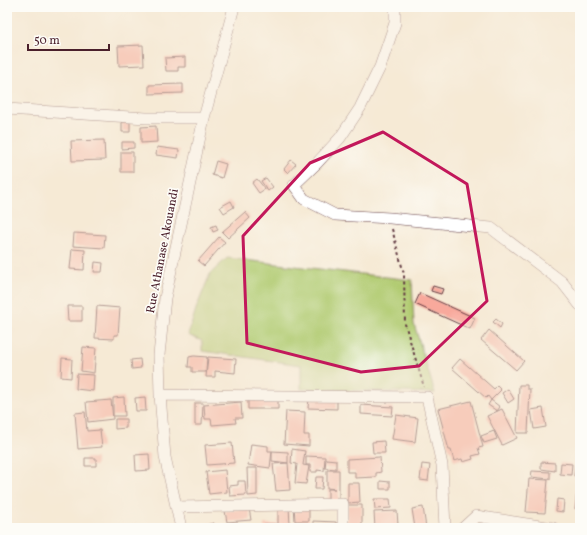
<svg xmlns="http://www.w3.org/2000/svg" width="587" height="535" viewBox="0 0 587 535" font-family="Vollkorn,serif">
<rect width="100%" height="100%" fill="#fdfcf7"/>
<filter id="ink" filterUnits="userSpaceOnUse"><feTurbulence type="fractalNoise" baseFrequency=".025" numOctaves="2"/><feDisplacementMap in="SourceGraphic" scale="8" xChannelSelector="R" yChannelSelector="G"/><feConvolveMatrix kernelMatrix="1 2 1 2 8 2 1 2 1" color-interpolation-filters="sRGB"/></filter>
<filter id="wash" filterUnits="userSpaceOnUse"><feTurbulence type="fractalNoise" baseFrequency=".012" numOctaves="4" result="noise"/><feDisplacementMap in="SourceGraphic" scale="16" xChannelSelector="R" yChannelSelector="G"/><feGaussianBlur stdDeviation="0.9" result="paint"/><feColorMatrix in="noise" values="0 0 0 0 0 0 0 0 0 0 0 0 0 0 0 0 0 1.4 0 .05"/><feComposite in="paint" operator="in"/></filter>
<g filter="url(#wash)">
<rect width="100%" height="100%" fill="#f6ead5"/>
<path fill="#b0ca70" stroke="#7d744e" d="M227,258L412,280L414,324L435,393L301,389V365L202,351V341L188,335L196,309L210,274Z"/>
<g id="blocks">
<path fill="#f8a99c" d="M143,45L144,65L119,66L118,46Z
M185,57V67H178V71H166L165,58Z
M183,84V93L149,94V85Z
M122,122H130V132H122Z
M156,126L157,142L141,143V127Z
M104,140L105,160L72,161L71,141Z
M122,142H134V148L122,149Z
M157,147L179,150L178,158L156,155Z
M121,152H133V172H121Z
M291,160L296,164L288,173L284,169Z
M216,161L226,164L222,178L212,175Z
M266,178L273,187L268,191L261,181Z
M257,179L265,189L259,193L252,183Z
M231,201L234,207L224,213L220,207Z
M245,212L250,218L228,238L222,232Z
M216,225L218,230L213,232L211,227Z
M74,233L105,235L104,248L73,246Z
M219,237L225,242L204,266L198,261Z
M72,249L85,250L84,270L70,269Z
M95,262L103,263L102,272H94Z
M433,286L443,289L441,294L431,291Z
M420,293L475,318L470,329L415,304Z
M67,306H82V321H68Z
M97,306L120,308L118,335H114V339L95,338Z
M496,319L502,324L500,328L493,322Z
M489,330L524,361L516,370L481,340Z
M83,347L96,348L94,373L81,371Z
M194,356L207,357L206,372H192V367H188L189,357Z
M208,357L236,359L235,373L215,371V377H206Z
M62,358L72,359L71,378L61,377Z
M140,359L141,368L132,369L131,360Z
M460,359L494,389L497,386L501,390L491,400L488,396L486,398L452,368Z
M77,374L94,375L93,391L76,389Z
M519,385H527V389H530L528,433H517Z
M508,389L514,399L508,403L502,393Z
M124,397L125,416H113V398Z
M145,397L146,411H136L135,398Z
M248,398H278V409H248Z
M309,398L337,399V409L308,408Z
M111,400L113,419L88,422L86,402Z
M491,400L500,407L497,411L488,405Z
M471,401L483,447L478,448L480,454L472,456L473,459L463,462L462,459L454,461L451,450H449L438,409Z
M241,402L242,418H235L236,423L212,425L211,419H205L204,405Z
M195,403H203L202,425H195Z
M361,405L393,407L392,416L361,414Z
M543,408L546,427L534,429L531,410Z
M502,409L517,438L502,445L487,416Z
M286,411L305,412L304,435H309V446L284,444Z
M85,412L87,431L100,430L102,447L78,449L75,413Z
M396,415L418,418L415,442L392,439Z
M115,419H126V428L115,429Z
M494,431L497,439L484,443L481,436Z
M384,441L385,453H373L372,442Z
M232,443L234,463L207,465L205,445Z
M251,444L268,446V451H272L270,468L248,465Z
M292,449L305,451L303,465L309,466L306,484L295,483L297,464L291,463Z
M272,451L288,452V463L272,461Z
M149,454L150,470L136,471L135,455Z
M306,456L325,457L324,471L317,470V472H310V465H306Z
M380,457L381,472L376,473V477L355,478V472H347V459Z
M85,458H96V466H85Z
M326,459L336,460V469L325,468Z
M576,459H580V477L574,476Z
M541,462L555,463V471L541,469Z
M288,463L290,490L276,491L273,464Z
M561,463L572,464L571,475L560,474Z
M422,464L430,465L428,481L420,480Z
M247,468H257V495L248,496Z
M225,470L227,492L209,494L206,472Z
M327,470H339V502H328V489H335L327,488Z
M532,471L550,472V479L531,477Z
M316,477H323L322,489H315Z
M529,479L548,480L545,513L526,512Z
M578,479H580V509H575Z
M238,481H245L246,495L230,496L229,486L238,485Z
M380,481L390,482V489H380Z
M348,483H359L360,502L348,503Z
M374,499H390L391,508L375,509Z
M557,499L564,500L563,512L556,511Z
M294,505H309V521H295Z
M347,505H362V526H347Z
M278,507H289L290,525H278Z
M423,507L426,528H415L412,509Z
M249,508L251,520L227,522L225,511Z
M397,511L398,525H394V528H375L374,512Z
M313,521L336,522V528H313Z
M214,523L215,528H201V526Z
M264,524H277V528H264Z"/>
</g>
</g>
<g filter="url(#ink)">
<use href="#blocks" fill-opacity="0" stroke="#643d44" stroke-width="1"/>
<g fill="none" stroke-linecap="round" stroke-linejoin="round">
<g stroke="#643d44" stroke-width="12">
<path id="minor" d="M395,7V23L380,67L360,108L340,138L317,163L294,185L304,199L335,215L390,218L491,228L562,282L580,305
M7,109L146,118H204
M160,395L427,397L442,465L445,528
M176,507L343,504V528
M181,528L165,457L160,395L159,355L165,298L204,118L234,7
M463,528L476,516L553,528"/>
</g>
<path stroke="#643d44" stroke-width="2" stroke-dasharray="3 3" stroke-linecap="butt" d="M392,229L404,274L405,324L424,387"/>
<use href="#minor" stroke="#fff" stroke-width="11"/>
</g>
</g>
<path d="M0 0H587V535H0ZM383,132L467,184L487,301L419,366L361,372L247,343L243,236L310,163Z" fill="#f6ead5" fill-opacity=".55" fill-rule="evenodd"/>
<path fill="none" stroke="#c2185b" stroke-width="3" stroke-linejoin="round" d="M383,132L467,184L487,301L419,366L361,372L247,343L243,236L310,163Z"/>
<g text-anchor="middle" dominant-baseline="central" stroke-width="3.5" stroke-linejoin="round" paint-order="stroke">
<g font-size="12" fill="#4a1f2b" stroke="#fdfcf7">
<text transform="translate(163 251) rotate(-79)">Rue Athanase Akouandi</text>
</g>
</g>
<rect width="587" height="535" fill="none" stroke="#fdfcf7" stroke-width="24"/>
<path d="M28 44v6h81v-6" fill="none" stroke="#4a1f2b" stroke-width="2"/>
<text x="34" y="44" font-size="12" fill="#4a1f2b" stroke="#fdfcf7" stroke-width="3" paint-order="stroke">50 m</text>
</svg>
